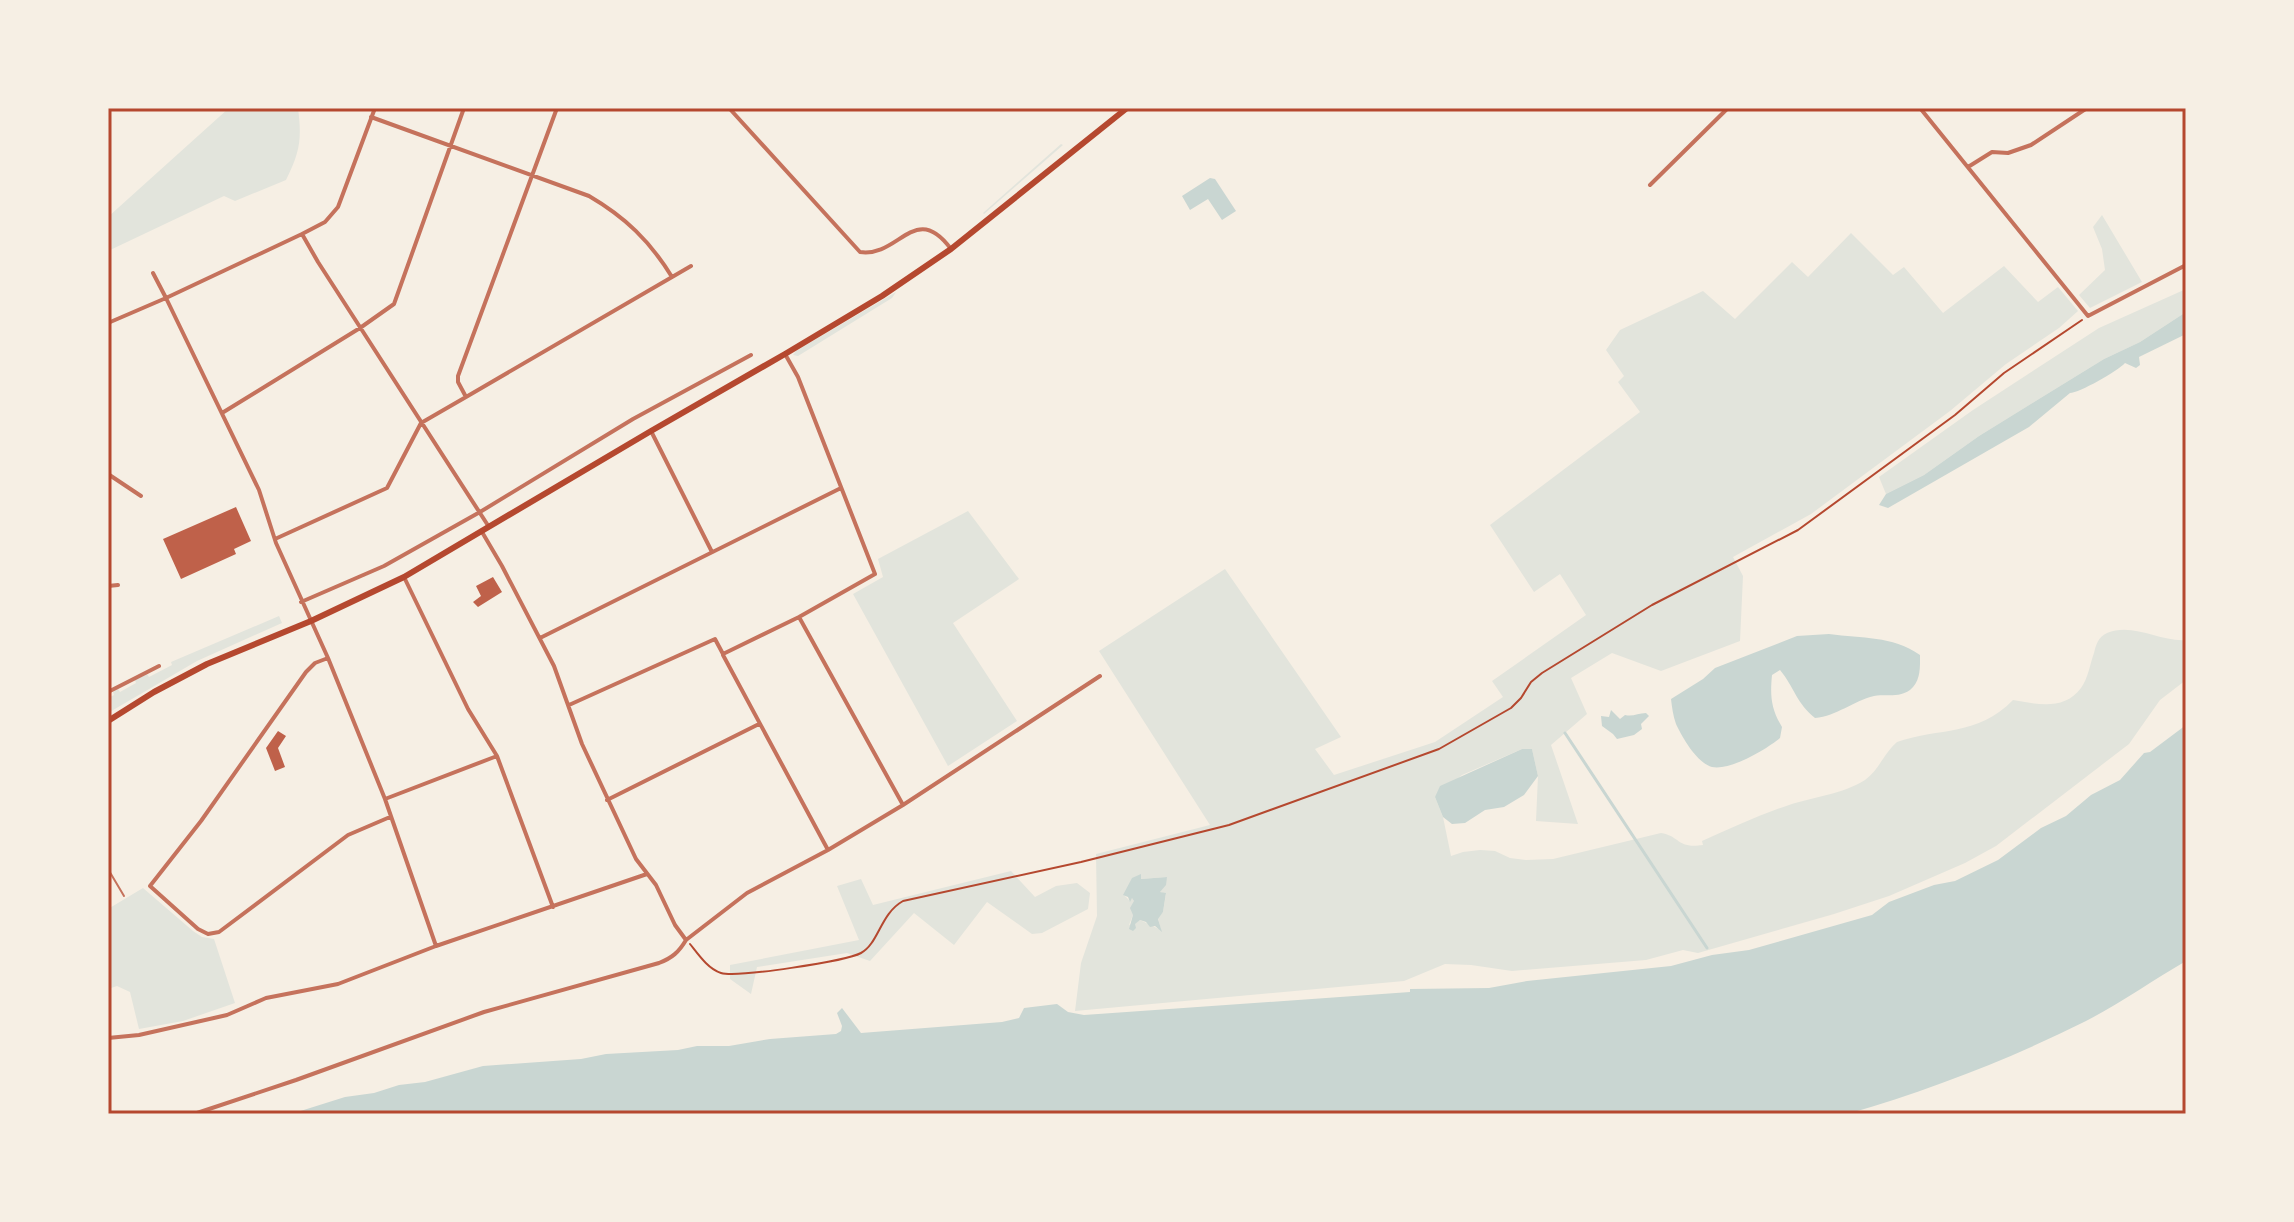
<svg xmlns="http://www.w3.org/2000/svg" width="2294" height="1222" viewBox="0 0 2294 1222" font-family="'Libre Baskerville',serif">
<rect width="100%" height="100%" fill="#f6efe4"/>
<path fill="#e2e4dc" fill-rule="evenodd" d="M229,108H298C302,139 300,152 286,180L235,201L224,196L108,251V217Z
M1061,144L1063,145L984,214L983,213Z
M2102,215L2142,282L2090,308L2079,295L2105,270L2102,249L2093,227Z
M1851,233L1893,275L1904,267L1943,313L2004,266L2038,302L2058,287L2078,311L2059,328L2006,364L1950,411L1811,514L1733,557L1743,576L1740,641L1661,671L1612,653L1571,678L1587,714L1551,745L1578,824L1536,821L1538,776L1532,749H1522L1462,775L1435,797L1443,817L1451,856L1463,852L1480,850L1495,851L1510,858L1526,860L1553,859L1661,833C1680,836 1677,849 1703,845L1702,841C1731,828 1759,815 1789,805C1813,797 1843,794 1865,780C1879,770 1884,753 1897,742C1940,727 1977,737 2013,700C2037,704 2064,711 2081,688C2088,679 2090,664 2094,653C2096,645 2098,637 2107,633C2133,622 2160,642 2186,640V680L2160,700L2129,744L1996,846L1965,863L1889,896L1834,914L1698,953L1683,950L1646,960L1512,971L1471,965L1445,964L1404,981L1075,1011L1081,963L1097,916L1096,854L1210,825L1099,651L1225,569L1341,737L1315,749L1334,775L1435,742L1503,697L1492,681L1586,615L1560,574L1534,592L1490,525L1640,412L1618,382L1624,376L1606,350L1620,330L1703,291L1735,319L1792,262L1808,277ZM1141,875L1140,879L1167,877L1160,892L1166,894L1163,912L1158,918L1161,930L1140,920L1129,925L1133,915L1134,901L1132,897L1130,901L1124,895Z
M2186,289V312L2140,342L2104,359L1979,436L1924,475L1886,494L1879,477L1973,410L2099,328Z
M896,292L892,298L798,356L793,355L796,351Z
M968,511L1019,579L953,623L1017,721L948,766L853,594L883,577L878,559Z
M279,616L282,623L197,661L108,713V698L114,695L113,692L118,689L120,692L136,683L135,680L147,674L149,677L172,665L171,662Z
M1011,871L1035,897L1056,886L1077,883L1090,893L1088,909L1042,933L1032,934L987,902L954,945L914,913L870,961L847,953L757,967L751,994L730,979V965L859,940L837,886L861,879L873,905Z
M143,888L193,931L202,937L214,939L235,1003L183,1021L139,1029L130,992L117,986L108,989V909Z"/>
<path fill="#c9d6d2" d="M1210,178L1215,179L1236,211L1222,220L1208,199L1190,210L1182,196Z
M2186,312V334L2139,357L2140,365L2136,368L2125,363C2118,371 2079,393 2070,393L2029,427L1888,508L1879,505L1886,494L1924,475L1979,436L2104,359L2140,342Z
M1829,634C1863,639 1891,635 1920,655C1920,667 1921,681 1910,690C1899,698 1886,694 1874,696C1853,701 1837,716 1815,718C1797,704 1794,687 1780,670L1772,675C1770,696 1771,709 1782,727L1780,738C1767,749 1730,771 1712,767C1697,763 1682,737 1676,724C1673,716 1672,707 1671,699L1703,679L1715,668L1797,636Z
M1611,710L1620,719L1625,715C1633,717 1638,713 1646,713L1649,716L1641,724L1642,729L1634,735L1617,739L1613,734L1602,726L1601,716L1609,717Z
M2186,725V961C2153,980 2121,1003 2086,1021C2010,1059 1930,1090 1847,1114H291L345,1097L374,1093L399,1085L425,1082L483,1066L581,1059L606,1054L678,1050L697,1046H729L770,1039L836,1034L841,1031L842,1026L837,1013L842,1008L861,1033L1002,1022L1019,1018L1024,1008L1057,1004L1068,1012L1084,1015L1410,992V989L1489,988L1527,981L1671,966L1712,955L1749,950L1872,915L1889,902L1934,885L1955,881L1998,860L2041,828L2066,816L2091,795L2120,780L2144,753L2150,752Z
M1522,749H1532L1538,776L1524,795L1504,807L1485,810L1465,823L1452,824L1443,817L1435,797L1440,786Z
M1141,874V879L1167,877L1166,885L1160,892L1166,893L1163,912L1158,919L1162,932L1155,926L1150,927L1146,922L1140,920L1135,924L1136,928L1133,931L1129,929L1133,915L1130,908L1134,901L1132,898L1130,902L1128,897L1123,895L1132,878Z"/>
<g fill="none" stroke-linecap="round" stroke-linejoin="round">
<path stroke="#c9d6d2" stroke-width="3" d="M1565,733L1707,948"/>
</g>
<path fill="#bf614a" d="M236,507L251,541L234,549L236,554L181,579L163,539Z
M493,577L502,592L478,607L473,602L481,596L476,586Z
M278,731L286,736L278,748L285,767L275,771L266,748Z"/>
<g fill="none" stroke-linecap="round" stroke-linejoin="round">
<path stroke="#b5482f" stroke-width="2" d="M690,944C698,954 708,969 721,973C737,978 846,961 861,953C879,943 880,914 903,901L1081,862L1229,825L1439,749L1511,708L1521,698L1531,682L1542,673L1652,605L1798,530L1955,415L2004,373L2082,320"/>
<path stroke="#c5725c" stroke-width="2" d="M108,869L124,896"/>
<path stroke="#c5725c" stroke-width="4" d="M729,108L860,252C899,258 915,200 951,249
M1920,108L2088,316L2186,265
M371,117L589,196C625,217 650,241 672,277
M1968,167L1992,152L2008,153L2031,145L2087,108
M1650,185L1728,108
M302,234L325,222L338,207L375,108
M108,323L166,298L153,273
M108,368V383
M466,397L691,266
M222,413L360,328L394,304L464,108
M651,431L712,552
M108,474L141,496
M482,532L502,566L554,666L582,744L636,859L656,885L675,925L686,940
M275,539L387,488L421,423L466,397L458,382V376L557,108
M404,577L468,709L497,756L553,907
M108,586L118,585
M301,602L384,566L480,512L633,419L751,355
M799,617L903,805
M540,638L841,488
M723,655L828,850
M328,658L315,663L306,672L201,821L150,886L198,929L208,934L219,932L348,835L390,817
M108,692L159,666
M569,705L715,639L723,654L799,617L875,574L798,377L785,354
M385,799L497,756
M607,800L759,724
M436,946L385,799L328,658L276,543L259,490L166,298L302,234L318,262L489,527
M108,1038L139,1035L227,1015L266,998L338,984L436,946L647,874
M194,1114L296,1080L484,1012L659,963C672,958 679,952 686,940L747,893L828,850L903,805L1100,676"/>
<path stroke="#b5482f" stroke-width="6" d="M108,721L154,692L207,664L311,621L404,577L651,431L785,354L882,296L951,249L1127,108"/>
</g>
<rect width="2294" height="1222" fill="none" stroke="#f6efe4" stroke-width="220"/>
<rect x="110" y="110" width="2074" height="1002" fill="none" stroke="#b5482f" stroke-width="3"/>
</svg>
